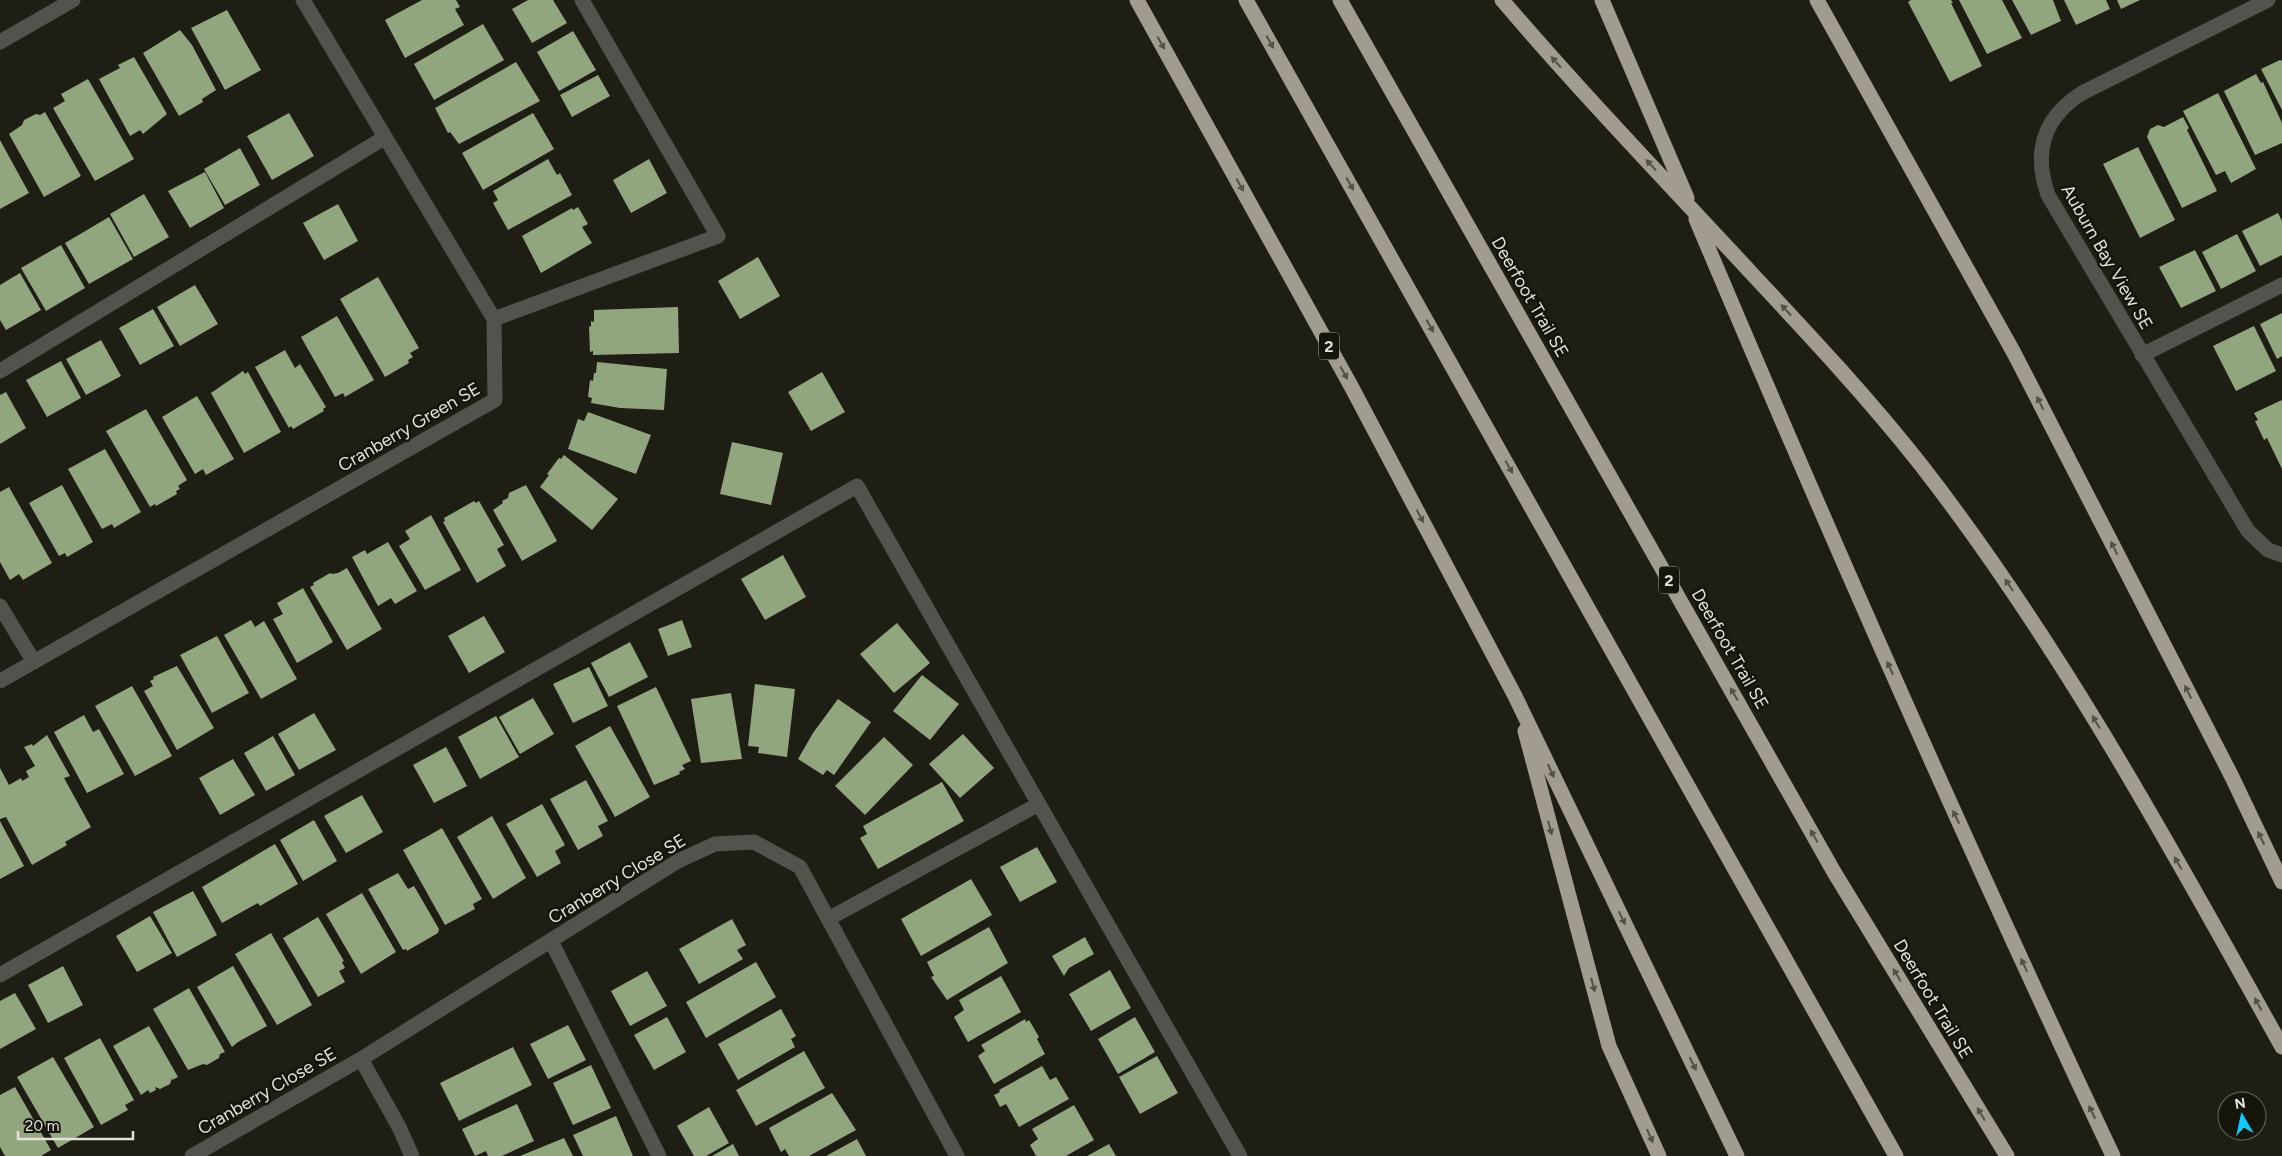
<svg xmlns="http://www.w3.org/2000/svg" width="2282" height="1156" viewBox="0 0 2282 1156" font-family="Figtree,sans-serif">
<rect width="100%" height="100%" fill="#1e1e15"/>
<path fill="#91a67e" d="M422,0H456L460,7L455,9L464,25L405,58L385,20Z
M528,0H553L567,23L532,43L512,9Z
M1911,0H1951L1953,3H1951L1982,66L1950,82L1908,2Z
M1959,0H2002L2022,38L1987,54Z
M2012,0H2053L2061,21L2031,35Z
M2064,0H2106L2110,9L2076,25Z
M2117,0H2140L2121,9Z
M227,10L261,70L225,90L191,28Z
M483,24L504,60L434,100L414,64Z
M180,30L192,45L216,90L202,99L203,102L179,116L143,53Z
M573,31L596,70L559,91L537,52Z
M134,57L167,114L143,134L140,130L130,136L99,79L120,68L118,65Z
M2280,60L2282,61V110L2261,69Z
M516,62L540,101L459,144L450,132L448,133L435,108Z
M2256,74L2261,83L2263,82L2282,123V143L2255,155L2224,91Z
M598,75L610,96L572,117L560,95Z
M88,79L134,159L95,181L53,108L65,101L61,94Z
M2218,93L2256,169L2231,183L2225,171L2216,175L2183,111Z
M45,112L81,176L44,197L9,134L22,125L24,120L36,114L40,115Z
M289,113L314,156L272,180L247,136Z
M533,113L554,149L483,190L462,153Z
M2183,117L2189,128L2187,130L2217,191L2182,208L2147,137L2150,129L2158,125L2164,127Z
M0,140L29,193L0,209Z
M2138,147L2175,220L2140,238L2103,164Z
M240,148L260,185L225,205L204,169Z
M548,159L557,175L560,173L572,195L508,230L493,203L498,200L493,191Z
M649,159L667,193L631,213L613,180Z
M205,172L224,208L190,228L168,191Z
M144,194L169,237L134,257L110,214Z
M338,204L358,241L324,260L303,223Z
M578,207L588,224L582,227L592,243L541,273L522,236L572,208L573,210Z
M2278,213L2282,221V255L2260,266L2242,231Z
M109,217L133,259L89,284L65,243Z
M2237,234L2256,271L2221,289L2202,252Z
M61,245L85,288L46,311L21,268Z
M2195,250L2216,291L2181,308L2159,267Z
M758,257L780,296L740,319L718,281Z
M20,273L41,310L6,330L0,320V285Z
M378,277L419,348L410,353L413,357L408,360L409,363L385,377L340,299Z
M195,285L218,324L180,346L157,307Z
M678,307L679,353L593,355V351L590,352L589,327L591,326V321L594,322V310Z
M153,309L174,346L140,365L119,328Z
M2282,313V356L2277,359L2260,324Z
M337,316L374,380L345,397L343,393L335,397L301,337Z
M2254,326L2276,371L2236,391L2213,346Z
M101,340L121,376L86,395L66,359Z
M285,350L295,368L300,364L326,407L323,409L324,411L293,429L291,426L289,428L255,367Z
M61,361L81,398L47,417L26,380Z
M597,362L667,369L664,410L620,408L591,403L592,398L588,397L590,380L593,381L594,373H596Z
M243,371L245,374L248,372L281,432L244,453L211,393Z
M822,372L845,412L811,431L788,392Z
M6,392L26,428L0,444V395Z
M197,396L234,459L206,475L203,469L195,474L162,417Z
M2282,400V469L2267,438L2264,440L2255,421L2258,420L2254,413Z
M146,409L187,480L178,486L180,489L176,491L177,494L156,506L155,504L150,507L106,431Z
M588,412L651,435L636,474L568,449L578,419L584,421Z
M732,442L783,453L771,505L720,494Z
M105,449L141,512L114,528L112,524L102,529L68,469Z
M564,455L618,499L592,530L540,487L549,475L547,474L559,458L561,459Z
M62,485L93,542L67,557L65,553L59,556L29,503Z
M526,485L557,541L522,561L493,510L503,503L502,501L508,498L509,493Z
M9,487L52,563L23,580L19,574L10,580L0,562V492Z
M474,501L476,503L479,501L504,545L497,549L506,566L477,583L443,522L445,521L444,518Z
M431,515L461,570L425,590L399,546L410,539L405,531Z
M388,542L417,591L395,604L391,598L378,606L352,557L365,550L367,554Z
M783,555L806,597L765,620L741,579Z
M347,568L382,629L347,650L310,587L314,585L313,583L330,573L332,574L338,573Z
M303,588L333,642L297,663L273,619L283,614L277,603Z
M484,616L505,652L469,673L448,636Z
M251,620L255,627L264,621L297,679L261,699L224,635Z
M682,620L692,647L668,656L658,629Z
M897,623L930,663L894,693L860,654Z
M217,636L249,693L212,713L180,655Z
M630,642L648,677L609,697L591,663Z
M177,666L214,728L177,750L144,691L153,686L150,681L154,679L153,677Z
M589,667L608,706L573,723L553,684Z
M922,675L959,704L930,740L893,711Z
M755,684L795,689L787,757L758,753L759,747L748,746Z
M132,686L172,756L135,776L95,706Z
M656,687L691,761L682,765L685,769L679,772L680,774L654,785L617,706Z
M731,693L742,759L701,763L691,699Z
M533,698L554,734L520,754L499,717Z
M838,699L871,722L834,775L827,770L823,775L798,759L813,733Z
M314,713L336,750L299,770L278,734Z
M84,715L93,732L99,729L124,774L87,793L54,732Z
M496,716L519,757L480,779L458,737Z
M610,726L650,797L615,817L575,746Z
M963,734L994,768L960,798L929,764Z
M47,735L70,776L64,778L91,827L65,842L67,845L32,865L6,817L0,819V768L9,785L21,778L22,781L29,777L26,771L35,766L24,747L32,744L33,746Z
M273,736L295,775L266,791L244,753Z
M884,737L913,765L865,815L835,786Z
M446,747L467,786L434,803L413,765Z
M233,759L255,795L220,815L199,778Z
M586,780L608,821L598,826L603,836L578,850L550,799Z
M942,782L964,821L878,869L860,838L867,834L863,826Z
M362,795L383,832L346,853L324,816Z
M542,804L565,845L555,851L561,863L537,877L506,824Z
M492,816L526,878L493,899L457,837Z
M314,820L337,861L303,881L280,840Z
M0,821L24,866L0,879Z
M442,828L482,899L473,904L475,909L445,925L403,850Z
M275,844L298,884L260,906L258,903L222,923L202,887Z
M1037,847L1057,882L1020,902L1000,867Z
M398,873L408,889L414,886L439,929L438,933L407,951L406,949L403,950L368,889Z
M971,879L992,915L921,956L901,919Z
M193,891L217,935L177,957L153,912Z
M362,893L396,952L361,974L326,914Z
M150,916L172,953L137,972L116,936Z
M318,917L344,961L342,962L345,968L339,971L345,982L318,997L283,938Z
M732,919L746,945L737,950L743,959L699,984L679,949Z
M989,927L1008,963L947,1000L931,977L934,976L927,962Z
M271,933L312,1005L277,1025L235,954Z
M1085,937L1094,954L1069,968L1064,976L1052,956Z
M756,962L776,997L706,1038L686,1002Z
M63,966L83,1005L48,1023L28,985Z
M233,966L267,1026L238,1042L232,1047L197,987Z
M1110,970L1131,1008L1091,1031L1069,994Z
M647,971L667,1006L630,1026L611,991Z
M1001,976L1021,1012L968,1042L954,1017L964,1010L959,1000Z
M189,988L225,1052L220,1054L219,1058L207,1065L203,1064L188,1070L153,1009Z
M15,993L36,1029L0,1049V1001Z
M781,1009L796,1036L791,1039L795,1047L738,1080L718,1044Z
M667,1017L686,1052L654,1070L634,1035Z
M1135,1017L1155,1052L1118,1074L1098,1039Z
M1025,1019L1026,1022L1029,1020L1039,1037L1037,1039L1045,1054L994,1084L978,1056L985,1051L981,1045Z
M568,1025L586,1060L548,1079L530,1044Z
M149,1026L178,1077L172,1080V1078L170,1084L160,1089L155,1087L156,1090L150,1093L148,1090L141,1095L113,1046Z
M100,1038L134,1100L125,1105L128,1110L101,1125L64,1058Z
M513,1047L532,1085L459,1121L440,1083Z
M804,1051L825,1088L756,1126L736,1090Z
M1157,1056L1178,1093L1140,1114L1119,1077Z
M53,1057L94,1127L58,1148L17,1077Z
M591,1065L611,1108L573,1125L553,1083Z
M1042,1066L1050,1080L1056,1077L1069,1099L1019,1127L1006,1104L1000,1107L994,1095L1000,1092L999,1090Z
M15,1087L51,1150L41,1156H5L0,1147V1095Z
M832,1093L856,1130L809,1156H789L785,1149L781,1152L769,1128Z
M517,1104L534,1141L502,1156H488L486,1151L475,1156L462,1129Z
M1074,1105L1094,1140L1066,1156H1036L1030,1145L1038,1139L1032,1129Z
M709,1107L729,1143L706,1156H694L677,1126Z
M616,1116L633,1156H583L573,1135Z
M564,1138L573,1156H520Z
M857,1139L866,1156H826Z
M733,1144L739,1156H712Z
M1109,1144L1116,1156H1087Z"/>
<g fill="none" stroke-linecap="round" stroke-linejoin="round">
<path stroke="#54524d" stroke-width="15" d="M2268,0L2082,93C2043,118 2033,152 2048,195L2248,531L2268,550L2282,555
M0,42L73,0
M494,319L718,236L582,0
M2142,355L2282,285
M0,371L384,138
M0,606L34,662
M0,681L495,400L494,319L303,0
M828,919L1039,804
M551,941L659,1156
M0,975L857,486L1240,1156
M361,1059L399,1127L412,1156
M192,1156L361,1059L678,861L715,844L754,842L800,867L957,1156"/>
<path stroke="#a19b90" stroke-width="15" d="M1137,0L1351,386L1515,696L1737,1156
M1246,0L1896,1156
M1340,0L1834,872L2007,1156
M1502,0C1583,95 1670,185 1755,277C1812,338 1869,399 1921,465C2061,645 2171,848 2282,1047
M1602,0L1687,198
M1817,0L2014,353L2232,777L2282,882
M1696,219C1829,534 1967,847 2113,1156
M1525,731L1609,1046L1659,1156"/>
</g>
<defs><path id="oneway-solid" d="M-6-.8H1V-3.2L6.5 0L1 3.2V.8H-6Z" transform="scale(1.25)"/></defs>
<g fill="#545147">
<use href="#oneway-solid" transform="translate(1270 42) rotate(61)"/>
<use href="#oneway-solid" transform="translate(1161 43) rotate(61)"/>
<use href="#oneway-solid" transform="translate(1556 62) rotate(-132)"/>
<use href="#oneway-solid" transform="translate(1651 165) rotate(-133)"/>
<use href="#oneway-solid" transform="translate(1350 184) rotate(61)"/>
<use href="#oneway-solid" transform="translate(1240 185) rotate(61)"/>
<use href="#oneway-solid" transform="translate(1786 310) rotate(-133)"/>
<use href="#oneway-solid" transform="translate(1430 326) rotate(61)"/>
<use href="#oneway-solid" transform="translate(1344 373) rotate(61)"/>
<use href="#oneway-solid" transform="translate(2040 403) rotate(-117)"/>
<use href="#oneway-solid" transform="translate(1509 467) rotate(61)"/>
<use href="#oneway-solid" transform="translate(1420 516) rotate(62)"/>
<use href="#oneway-solid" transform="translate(2114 548) rotate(-117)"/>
<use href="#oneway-solid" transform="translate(2009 585) rotate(-124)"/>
<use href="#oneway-solid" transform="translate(1890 668) rotate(-114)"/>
<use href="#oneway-solid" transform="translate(2188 692) rotate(-117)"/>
<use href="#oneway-solid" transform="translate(1734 694) rotate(-120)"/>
<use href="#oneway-solid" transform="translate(2096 722) rotate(-121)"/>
<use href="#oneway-solid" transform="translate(1551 771) rotate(64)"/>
<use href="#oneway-solid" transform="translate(1956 817) rotate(-115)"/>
<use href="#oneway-solid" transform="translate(1550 828) rotate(75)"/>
<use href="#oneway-solid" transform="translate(1814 836) rotate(-120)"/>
<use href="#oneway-solid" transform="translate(2261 838) rotate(-116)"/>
<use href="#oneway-solid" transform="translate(2178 863) rotate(-120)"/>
<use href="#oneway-solid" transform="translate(1622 918) rotate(64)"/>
<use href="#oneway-solid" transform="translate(2024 965) rotate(-115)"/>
<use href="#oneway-solid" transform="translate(1897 975) rotate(-121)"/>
<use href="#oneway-solid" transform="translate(1593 985) rotate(75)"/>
<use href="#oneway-solid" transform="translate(2258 1004) rotate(-119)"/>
<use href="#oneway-solid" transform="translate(1693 1064) rotate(64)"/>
<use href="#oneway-solid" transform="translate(2092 1112) rotate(-115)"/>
<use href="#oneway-solid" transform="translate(1981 1114) rotate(-121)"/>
<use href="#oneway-solid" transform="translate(1650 1136) rotate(66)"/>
</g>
<g text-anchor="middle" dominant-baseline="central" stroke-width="5" stroke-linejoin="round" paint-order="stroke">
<g fill="#15150c" stroke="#a4a49d" stroke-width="1">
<rect x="1319" y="332.5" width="20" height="27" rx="4"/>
<rect x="1659" y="566.5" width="20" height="27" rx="4"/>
</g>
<g font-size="16" font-weight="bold" fill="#e2e2db">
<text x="1329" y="346">2</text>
<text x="1669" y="580">2</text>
</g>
<g font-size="18" fill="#e2e2db" stroke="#15150c">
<text transform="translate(2107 257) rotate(60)">Auburn Bay View SE</text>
<text transform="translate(1530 297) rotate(60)">Deerfoot Trail SE</text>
<text transform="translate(409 427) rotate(-30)">Cranberry Green SE</text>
<text transform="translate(1730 649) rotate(60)">Deerfoot Trail SE</text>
<text transform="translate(617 879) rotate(-31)">Cranberry Close SE</text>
<text transform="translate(1933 999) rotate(59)">Deerfoot Trail SE</text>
<text transform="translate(267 1091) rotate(-30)">Cranberry Close SE</text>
</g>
</g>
<g transform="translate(2242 1116) rotate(351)"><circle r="24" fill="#15150c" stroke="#67675f"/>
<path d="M0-4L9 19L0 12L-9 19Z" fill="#0fcafa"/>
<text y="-8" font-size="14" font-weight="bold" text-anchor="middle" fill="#e2e2db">N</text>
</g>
<path d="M18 1131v8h115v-8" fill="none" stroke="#e2e2db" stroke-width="2.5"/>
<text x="25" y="1131" font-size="15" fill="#e2e2db" stroke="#15150c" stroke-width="4" paint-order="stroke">20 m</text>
</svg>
